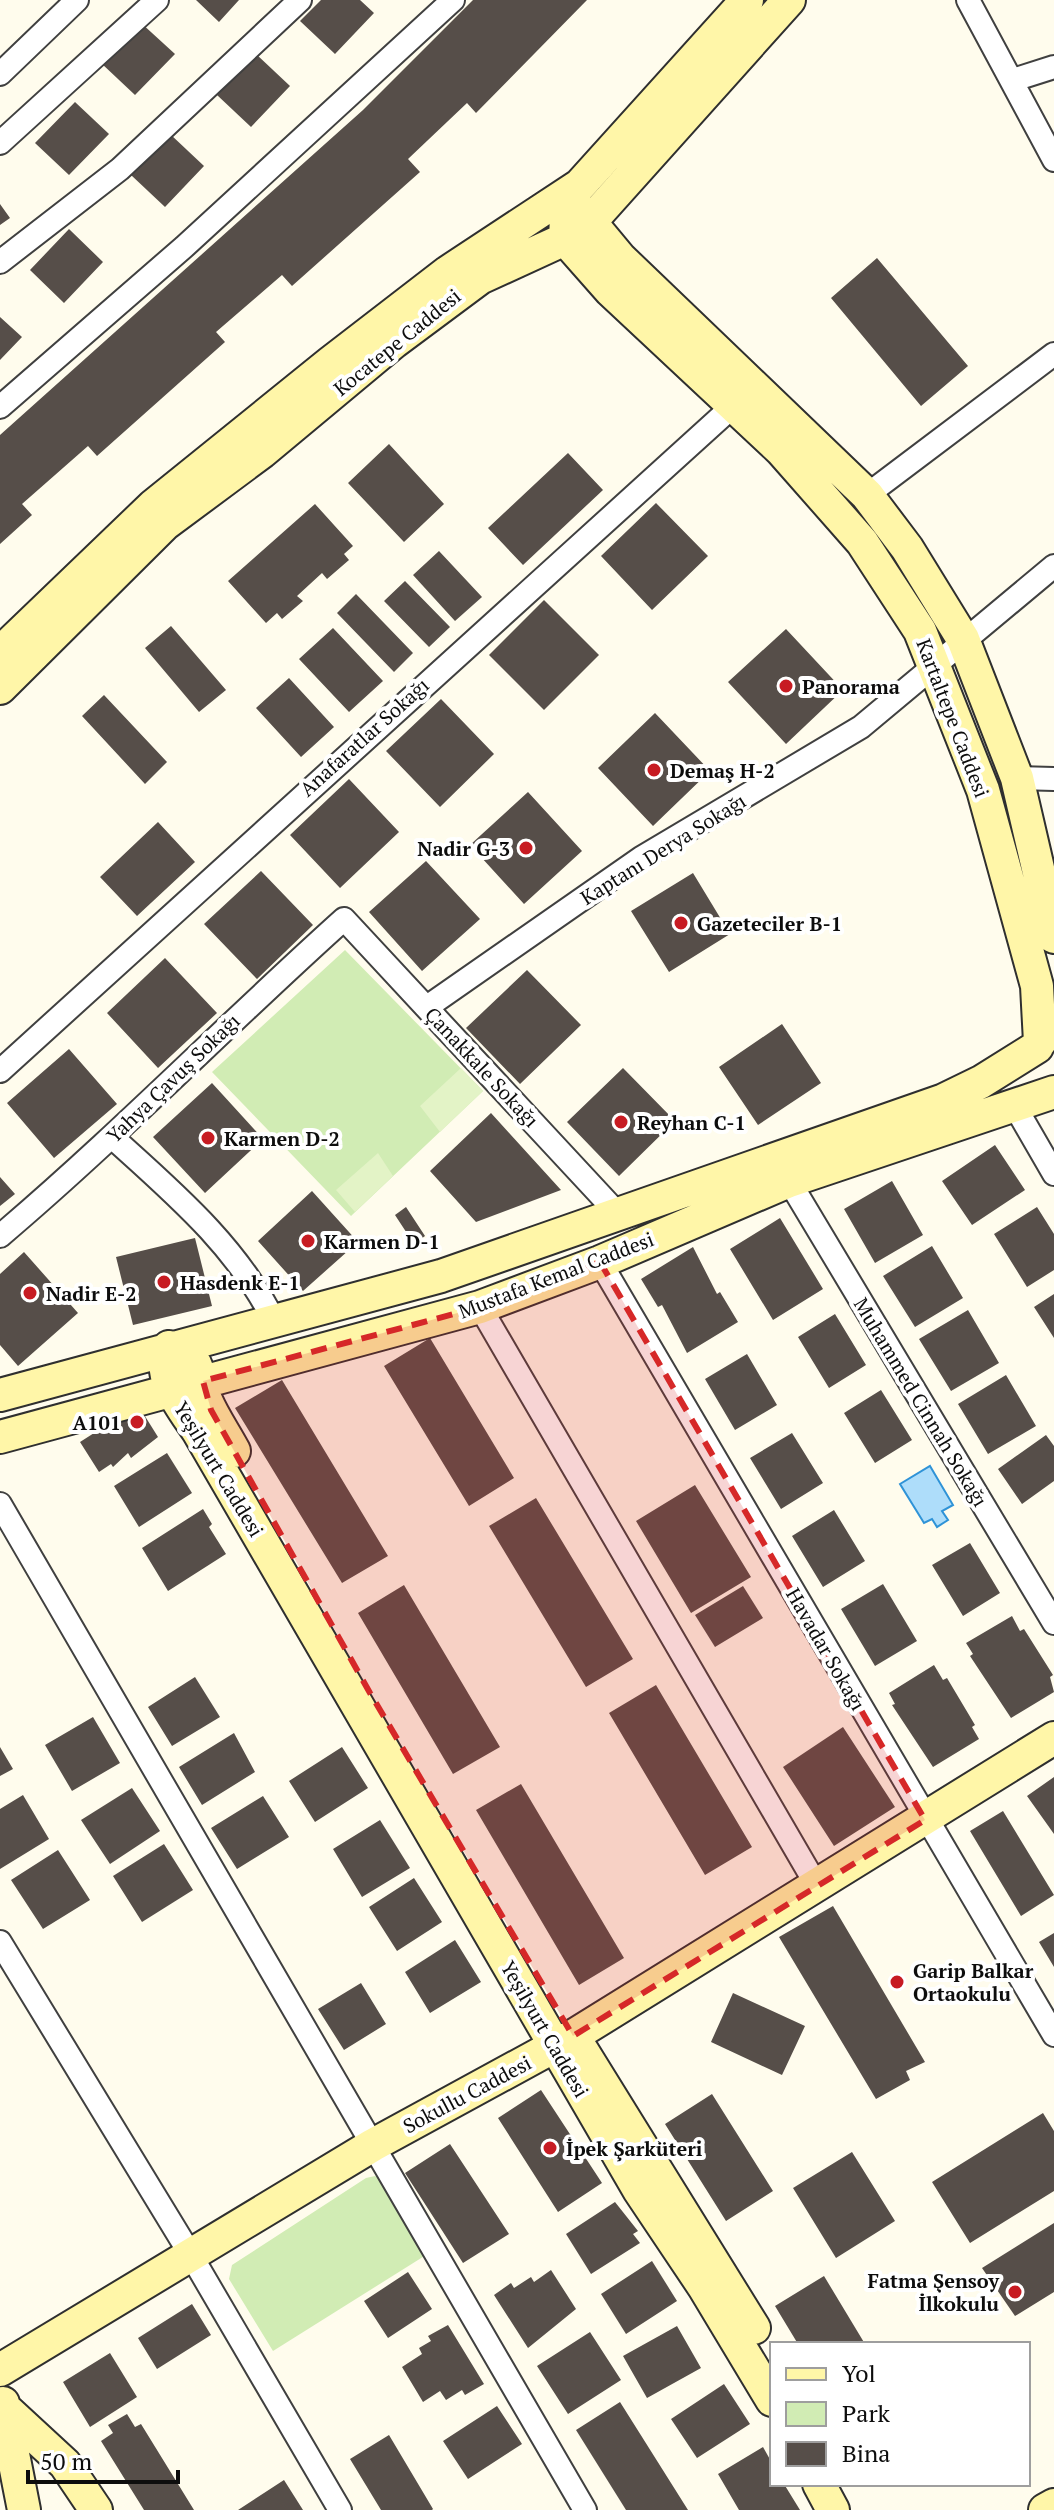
<svg xmlns="http://www.w3.org/2000/svg" width="1054" height="2510" viewBox="0 0 1054 2510" font-family="'PT Serif',serif">
<rect width="100%" height="100%" fill="#fffced"/>
<path fill="#d1ecb4" d="M345,950L483,1091L351,1216L212,1072Z
M375,2176L383,2181L426,2255L273,2351L229,2279L232,2265L366,2178Z"/>
<path fill="#e3f3c6" d="M461,1068L483,1091L440,1132L420,1106Z
M378,1153L393,1176L355,1212L336,1190Z"/>
<path fill="#aeddfa" stroke="#2f93d7" stroke-width="2" d="M930,1466L953,1505L942,1511L948,1520L937,1527L932,1519L924,1523L900,1484Z"/>
<path fill="#564e49" d="M196,0H239L219,22Z
M321,0H360L374,13L335,54L300,21Z
M473,0H587L476,113L467,103L408,159L420,172L292,286L282,275L216,332L225,342L97,456L88,446L22,504L32,515L0,544V435L363,110Z
M140,22L175,54L135,95L101,63Z
M256,54L290,86L251,127L217,95Z
M75,102L109,134L69,175L35,143Z
M170,134L204,166L165,207L131,175Z
M0,204L10,218L0,225Z
M69,229L103,262L64,303L30,270Z
M877,258L968,366L921,406L831,298Z
M0,317L22,337L0,360Z
M389,444L444,504L404,542L348,483Z
M568,453L603,490L523,565L488,528Z
M656,503L708,556L652,610L601,556Z
M315,504L353,546L344,554L349,560L327,579L322,573L297,596L303,601L282,619L277,613L266,623L228,581Z
M439,551L482,597L455,621L413,575Z
M405,581L450,627L429,647L384,601Z
M356,594L413,653L394,672L337,613Z
M544,600L599,655L544,710L489,655Z
M171,626L226,690L199,712L145,648Z
M333,628L383,681L349,712L299,659Z
M786,629L843,690L786,744L728,682Z
M289,678L334,727L301,757L256,708Z
M104,695L167,762L145,784L82,716Z
M441,699L494,754L440,807L386,751Z
M655,713L710,771L653,826L598,768Z
M349,779L399,832L340,888L290,835Z
M528,792L582,851L524,904L470,845Z
M158,822L195,862L137,916L100,877Z
M426,861L480,919L422,971L369,912Z
M261,871L313,925L257,979L204,924Z
M693,873L730,934L669,972L631,911Z
M165,958L217,1013L158,1068L107,1013Z
M527,970L581,1025L520,1084L466,1028Z
M782,1024L821,1083L758,1125L719,1067Z
M69,1049L117,1104L54,1158L7,1103Z
M623,1068L675,1121L619,1176L567,1122Z
M212,1083L263,1139L205,1193L153,1137Z
M491,1113L561,1190L476,1222L430,1171Z
M995,1145L1025,1190L972,1225L942,1181Z
M0,1177L15,1194L0,1206Z
M892,1181L923,1235L875,1263L844,1209Z
M312,1191L358,1242L303,1291L258,1241Z
M406,1207L425,1236L414,1244L395,1215Z
M1037,1207L1054,1234V1270L1027,1287L994,1234Z
M780,1218L823,1289L773,1320L730,1249Z
M195,1238L212,1306L133,1325L116,1257Z
M932,1246L963,1298L915,1327L883,1276Z
M693,1247L717,1294L720,1292L738,1322L687,1353L662,1305L658,1307L641,1279Z
M24,1252L78,1313L18,1366L0,1345V1274Z
M1054,1294V1338L1034,1307Z
M968,1310L999,1363L951,1391L919,1339Z
M835,1314L866,1365L829,1388L798,1337Z
M430,1338L514,1478L469,1506L384,1366Z
M747,1354L777,1405L735,1430L705,1379Z
M1006,1375L1036,1426L988,1454L958,1404Z
M282,1380L388,1556L342,1583L235,1408Z
M881,1390L912,1440L875,1463L844,1413Z
M138,1405L158,1437L131,1458L128,1453L113,1467L111,1464L99,1472L80,1442Z
M792,1433L823,1483L781,1509L750,1458Z
M1046,1435L1054,1446V1481L1022,1504L998,1469Z
M167,1453L192,1493L139,1527L114,1486Z
M695,1485L751,1577L691,1613L636,1521Z
M536,1498L633,1659L586,1687L489,1526Z
M203,1509L212,1524L209,1527L226,1554L168,1591L142,1548Z
M834,1510L865,1561L823,1587L792,1536Z
M970,1543L1000,1593L963,1616L932,1565Z
M883,1584L917,1641L875,1666L841,1609Z
M404,1585L500,1747L453,1774L358,1613Z
M743,1586L763,1618L715,1647L695,1615Z
M1012,1616L1020,1631L1024,1629L1053,1675L1050,1677L1054,1692L1011,1718L970,1656L973,1654L966,1643Z
M934,1665L943,1680L947,1678L975,1725L972,1727L979,1739L933,1767L892,1705L895,1704L889,1693Z
M195,1677L220,1717L172,1746L148,1707Z
M656,1685L752,1847L705,1875L609,1713Z
M93,1717L120,1763L72,1791L45,1745Z
M843,1727L895,1807L834,1846L783,1767Z
M234,1733L255,1772L202,1805L179,1767Z
M0,1747L13,1769L0,1776Z
M342,1747L368,1788L315,1822L289,1781Z
M1054,1777V1834L1027,1796Z
M521,1784L624,1958L579,1985L476,1810Z
M132,1788L160,1831L110,1864L81,1820Z
M23,1795L49,1839L0,1869V1809Z
M263,1796L289,1837L237,1869L211,1828Z
M1003,1811L1054,1895L1021,1916L970,1831Z
M380,1820L410,1868L362,1897L333,1849Z
M164,1844L193,1890L142,1922L113,1876Z
M58,1850L90,1900L43,1929L11,1880Z
M414,1878L442,1922L397,1951L369,1907Z
M833,1906L925,2062L906,2071L910,2080L876,2099L779,1937Z
M1054,1933V1967L1039,1942Z
M455,1940L481,1982L430,2013L405,1972Z
M361,1983L386,2024L344,2050L318,2009Z
M733,1993L805,2026L782,2075L711,2042Z
M541,2090L602,2183L558,2212L498,2118Z
M712,2094L773,2191L726,2221L665,2124Z
M1043,2113L1054,2131V2191L970,2243L932,2182Z
M450,2144L509,2234L463,2263L405,2173Z
M852,2152L895,2221L836,2258L793,2188Z
M615,2202L638,2231L633,2234L640,2243L591,2274L566,2234Z
M1054,2223V2292L1015,2316L982,2268Z
M652,2261L677,2301L626,2334L601,2294Z
M551,2270L576,2309L528,2348L494,2295L511,2283L514,2288L531,2277L534,2282Z
M408,2272L432,2309L388,2338L364,2301Z
M824,2276L865,2344H798L775,2306Z
M192,2304L211,2335L157,2369L138,2338Z
M448,2325L484,2384L465,2395L462,2390L446,2400L440,2391L423,2402L402,2367L422,2354L419,2348L431,2341L428,2336Z
M677,2326L701,2368L647,2398L623,2356Z
M590,2332L621,2380L568,2414L537,2366Z
M110,2353L137,2397L90,2427L63,2382Z
M724,2384L750,2424L697,2458L671,2419Z
M620,2402L688,2510H626L576,2430Z
M497,2406L522,2444L468,2479L443,2441Z
M127,2414L135,2427L141,2424L194,2510H144L101,2441L113,2433L108,2425Z
M389,2435L433,2509L432,2510H381L350,2459Z
M763,2447L772,2463V2484H784L800,2510H739L718,2474Z
M284,2480L303,2510H238Z"/>
<g fill="none" stroke-linecap="round" stroke-linejoin="round">
<g stroke="#404040" stroke-width="26">
<path id="street" d="M968,0L1054,160
M0,74L77,0
M1013,80L1054,67
M0,143L157,0
M0,262L120,169L300,0
M0,407L184,247L453,0
M867,495L1054,354
M1017,778L1054,779
M427,1007L641,858L861,727L1054,566
M0,1071L732,407
M1013,1103L1054,1174
M112,1137C174,1193 238,1247 275,1323
M789,1181L1054,1623
M0,1236C119,1135 228,1023 344,919L619,1215
M600,1262L1054,2035
M480,1307L817,1886
M0,1504L585,2510
M0,1942L192,2257L340,2510"/>
</g>
<g stroke="#2f2f2f" stroke-width="36">
<path id="secondary" d="M567,195L565,239L610,290L781,450L862,542L920,631L983,790L1037,986L1040,1042
M576,205L620,258L867,495L907,548L963,639L1017,778L1054,937
M0,653L153,506L330,363L448,272L580,185L747,0
M0,688L165,524L262,452L394,342L480,278L565,239L591,221L789,0
M169,1347C156,1377 182,1407 198,1431L639,2190L704,2287L772,2400
M169,1347C204,1357 195,1373 206,1400C213,1417 225,1434 234,1451
M0,1395L441,1276L944,1100L981,1082L1037,1047
M0,1437L480,1307L600,1262L789,1181L1054,1092
M578,2044L754,2328
M0,2370L373,2145L573,2036L1054,1738
M3,2403L24,2510
M0,2404L65,2464L96,2510
M819,2484L833,2510
M1045,2510L1054,2505"/>
</g>
<use href="#street" stroke="#fff" stroke-width="22"/>
<use href="#secondary" stroke="#fff6a8" stroke-width="32"/>
</g>
<path fill="#d62828" fill-opacity="0.2" stroke="#d62828" stroke-width="6" stroke-dasharray="16 10" stroke-linejoin="round" d="M600,1262L925,1820L573,2036L370,1693L211,1410L203,1381L480,1307Z"/>
<g fill="#c71b22" stroke="#fff" stroke-width="3">
<circle cx="786" cy="686" r="8"/>
<circle cx="654" cy="770" r="8"/>
<circle cx="526" cy="848" r="8"/>
<circle cx="681" cy="923" r="8"/>
<circle cx="621" cy="1122" r="8"/>
<circle cx="208" cy="1138" r="8"/>
<circle cx="308" cy="1241" r="8"/>
<circle cx="164" cy="1282" r="8"/>
<circle cx="30" cy="1293" r="8"/>
<circle cx="137" cy="1422" r="8"/>
<circle cx="897" cy="1982" r="8"/>
<circle cx="550" cy="2148" r="8"/>
<circle cx="1015" cy="2292" r="8"/>
</g>
<g text-anchor="middle" dominant-baseline="central" stroke-width="8" stroke-linejoin="round" paint-order="stroke">
<g font-size="20" fill="#0d0d0d" stroke="#fff">
<text transform="translate(397 342) rotate(-39)">Kocatepe Caddesi</text>
<text transform="translate(953 718) rotate(69)">Kartaltepe Caddesi</text>
<text transform="translate(364 737) rotate(-42)">Anafaratlar Sokağı</text>
<text transform="translate(663 849) rotate(-32)">Kaptanı Derya Sokağı</text>
<text transform="translate(482 1067) rotate(47)">Çanakkale Sokağı</text>
<text transform="translate(173 1078) rotate(-44)">Yahya Çavuş Sokağı</text>
<text transform="translate(556 1275) rotate(-21)">Mustafa Kemal Caddesi</text>
<text transform="translate(921 1402) rotate(59)">Muhammed Cinnah Sokağı</text>
<text transform="translate(219 1469) rotate(59)">Yeşilyurt Caddesi</text>
<text transform="translate(826 1649) rotate(60)">Havadar Sokağı</text>
<text transform="translate(545 2029) rotate(60)">Yeşilyurt Caddesi</text>
<text transform="translate(467 2094) rotate(-28)">Sokullu Caddesi</text>
</g>
<g font-size="20" font-weight="bold" fill="#0d0d0d" stroke="#fff" text-anchor="start">
<text x="802" y="686">Panorama</text>
<text x="670" y="770">Demaş H-2</text>
<text x="510" y="848" text-anchor="end">Nadir G-3</text>
<text x="697" y="923">Gazeteciler B-1</text>
<text x="637" y="1122">Reyhan C-1</text>
<text x="224" y="1138">Karmen D-2</text>
<text x="324" y="1241">Karmen D-1</text>
<text x="180" y="1282">Hasdenk E-1</text>
<text x="46" y="1293">Nadir E-2</text>
<text x="121" y="1422" text-anchor="end">A101</text>
<text x="913" y="1970">Garip Balkar<tspan x="913" dy="23">Ortaokulu</tspan></text>
<text x="566" y="2148">İpek Şarküteri</text>
<text x="999" y="2280" text-anchor="end">Fatma Şensoy<tspan x="999" dy="23">İlkokulu</tspan></text>
</g>
</g>
<rect x="770" y="2342" width="260" height="144" fill="#ffffff" stroke="#9e9e9e" stroke-width="2"/>
<rect x="786" y="2368" width="40" height="12" fill="#fff6a8" stroke="#9e9e9e" stroke-width="2"/>
<text x="842" y="2382" font-size="24" fill="#0d0d0d">Yol</text>
<rect x="786" y="2402" width="40" height="24" fill="#d1ecb4" stroke="#9e9e9e" stroke-width="2"/>
<text x="842" y="2422" font-size="24" fill="#0d0d0d">Park</text>
<rect x="786" y="2442" width="40" height="24" fill="#564e49" stroke="#9e9e9e" stroke-width="2"/>
<text x="842" y="2462" font-size="24" fill="#0d0d0d">Bina</text>
<path d="M28 2470v12h150v-12" fill="none" stroke="#0d0d0d" stroke-width="4"/>
<text x="40" y="2470" font-size="24" fill="#0d0d0d" stroke="#ffffff" stroke-width="6" paint-order="stroke">50 m</text>
</svg>
